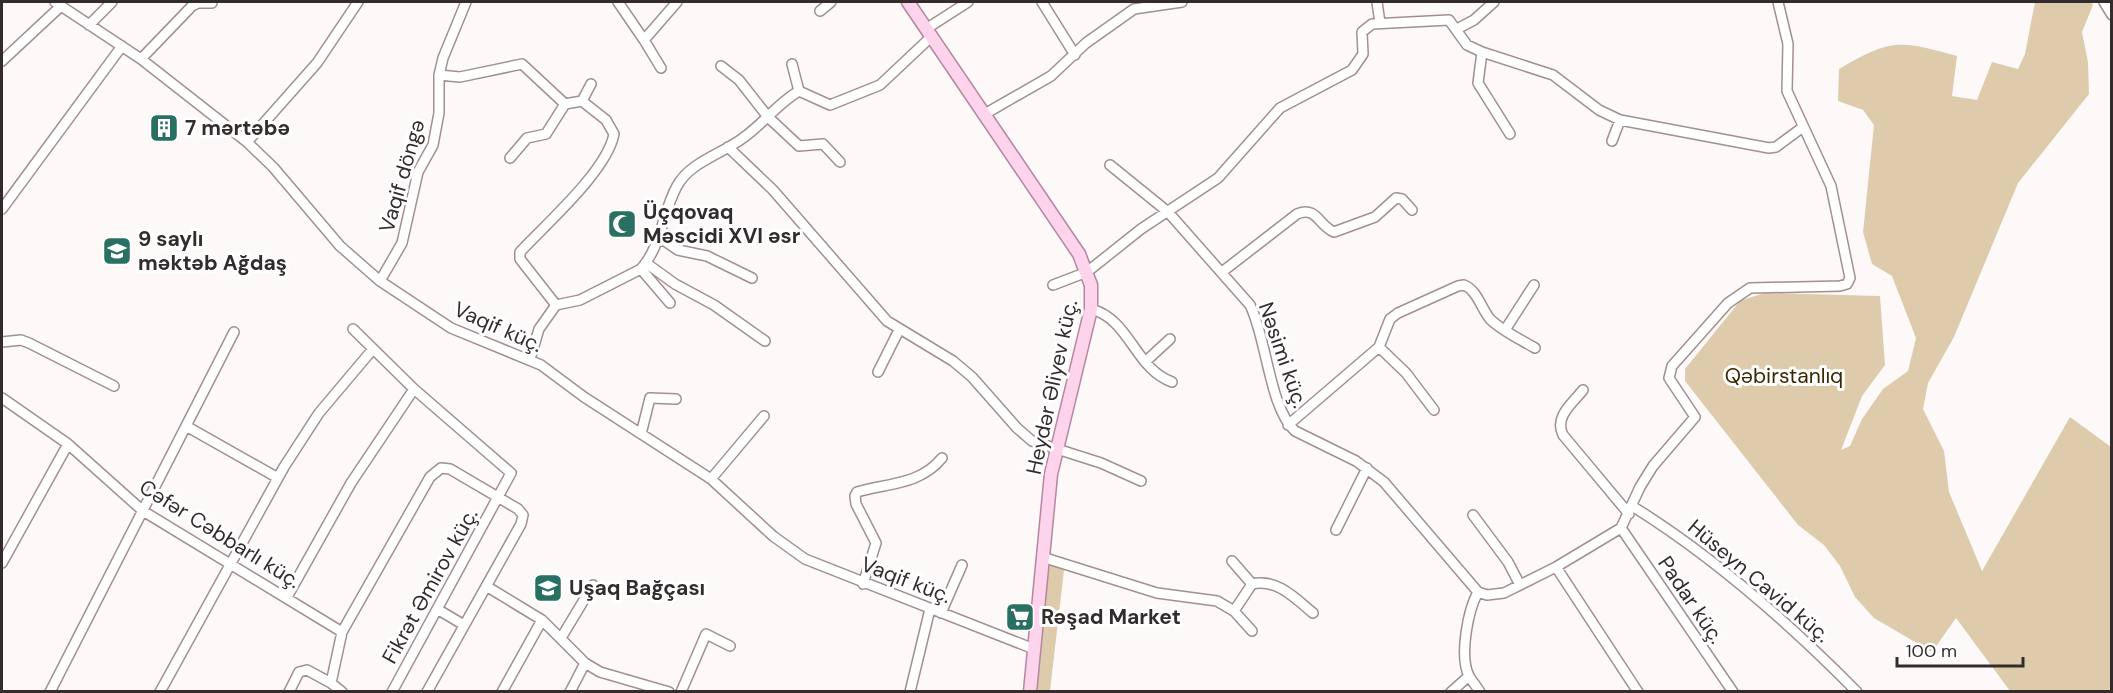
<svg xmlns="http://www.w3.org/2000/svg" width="2113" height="693" viewBox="0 0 2113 693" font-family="'DM Sans',sans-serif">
<rect width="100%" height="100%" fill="#fdf9f9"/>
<path fill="#decbab" d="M2035,2H2091L2093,5L2082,32L2088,62L2089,94L2018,183L1954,337L1928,383L1923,409L1944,451L1949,492L1982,571L2070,417L2111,447V691H2010L1956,618L1932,652L1874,618L1855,597L1840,566L1824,545L1798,525L1685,381V369L1740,301L1764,293L1880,296L1885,365L1862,396L1841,450L1850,446L1862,419L1883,389L1908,371L1916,338L1892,276L1872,264L1863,232L1874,125L1863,110L1838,101L1839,69C1891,38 1900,40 1957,56L1952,96L1977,100L1992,62L2018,69L2025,54Z
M1046,564L1064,570L1050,691L1035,692Z"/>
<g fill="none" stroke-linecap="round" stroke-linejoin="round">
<g stroke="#a38f90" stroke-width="12">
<path id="minor" d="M55,2L141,59L247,142L273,167L340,246L380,281L451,328L541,365L584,397L711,479L773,536L805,559L1034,649
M466,2L443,58L439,75L460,77L522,64L565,104L582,101L606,120L614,134C607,171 546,224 520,252V259L556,305
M618,2L644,40L677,2
M1042,2L1075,55
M1377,2L1380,23
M2104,2L2112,15
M820,11L831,2
M89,25L112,2
M926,29L968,2
M1457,29L1474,20L1494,2
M644,40L661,68
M1482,52L1478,83L1510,134
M141,59L192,6L198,3H212
M2,61L61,6
M792,64L799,91
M721,66L739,80L768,117L799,146L823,144L840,162
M582,101L591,84
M983,115L1051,76L1086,43L1134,9L1182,2
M1612,141L1620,120
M247,142L317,63L358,2
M728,147L773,190L887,321L953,361L972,377L1017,428L1032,441L1101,463L1141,481
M510,158L527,138L546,134L565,104
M1110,165L1168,212L1250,305C1267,339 1269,407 1295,431L1356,461L1384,482L1478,592
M2,209L122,46
M659,237L678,250L707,256L752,278
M646,263L675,284L714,305L765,341
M641,269L670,303
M1222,272L1297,214C1317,206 1318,225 1334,232L1375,217L1396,198L1402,199L1412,210
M380,281L402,243L418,172L433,145L439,113V75
M1053,285L1087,272L1141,229L1218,178L1280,108L1352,70L1363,54L1362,32L1372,24L1449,20L1467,45L1482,52L1553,75L1599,110L1620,120L1769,148L1776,147L1803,127
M1091,309C1130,319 1135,369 1172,382
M353,329L414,389L511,473L392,692
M1505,330L1534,285
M2,342L21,340L29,343L114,386
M1379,347L1406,373L1434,410
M530,359L539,329L556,305L580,300L641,269C662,245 662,213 677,186C690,162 722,154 743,138C763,124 778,103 799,91L830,105L880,85L931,37
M1145,362L1170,339
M878,372L899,330
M1583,390C1572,404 1554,417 1563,435L1629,514
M2,398L68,444L143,511L342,632L331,683L342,692
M1288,425L1379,347L1390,319L1398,313L1458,286L1464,285C1477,290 1481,308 1490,319C1502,331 1520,339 1535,348
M186,426L278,478
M641,434L650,398L676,399
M711,479L764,416
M1632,506C1714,557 1789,623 1857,692
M1473,515L1508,562L1520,585
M1621,528L1733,692
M1336,530L1367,468
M1042,557L1157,593L1217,601L1234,611L1252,631
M1232,561L1252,584
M2,563L68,444
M1556,567L1638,692
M863,584L876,543L856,504L855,496L857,492C888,483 920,485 942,458
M486,586L542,620L585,663L600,672L669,692
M1478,592L1487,595L1504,593L1556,567L1621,528L1640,487L1653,466L1695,417L1669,378L1672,366L1728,303L1750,288L1840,286L1847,284L1850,278L1831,186L1787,91L1788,44L1778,2
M1478,592C1468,610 1459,656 1469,676C1472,681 1477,687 1480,692
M287,597L351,483L414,389
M437,609L464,625
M1234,611L1252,584C1277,578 1296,599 1313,613
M941,613L962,565
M342,632L430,477L441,468L450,469L518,509L523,515L521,524L427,692
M561,638L593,585
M50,692L234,332
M160,692L284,467L319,413L373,349
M289,692L299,672L307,670L331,683
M502,692L542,620
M570,692L585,663
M681,692L706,634L730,646
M910,692L930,609
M1451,692L1469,676"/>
</g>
<g stroke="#b586a0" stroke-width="15">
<path id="major" d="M908,2L1079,254L1091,285V309L1051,474L1030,692"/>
</g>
<use href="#minor" stroke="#fff" stroke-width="9"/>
<use href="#major" stroke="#fdd4ec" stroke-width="12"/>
</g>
<defs>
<g id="building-square" transform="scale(1.5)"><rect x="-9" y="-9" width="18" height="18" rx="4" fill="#296f62" stroke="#fff"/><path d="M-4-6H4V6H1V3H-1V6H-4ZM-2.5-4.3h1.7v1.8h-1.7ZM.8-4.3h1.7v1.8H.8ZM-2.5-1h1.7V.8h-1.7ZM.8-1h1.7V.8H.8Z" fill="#fff"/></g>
<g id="mosque-square" transform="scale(1.5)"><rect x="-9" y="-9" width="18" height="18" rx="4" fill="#296f62" stroke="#fff"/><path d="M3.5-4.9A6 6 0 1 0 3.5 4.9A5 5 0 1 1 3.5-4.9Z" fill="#fff"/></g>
<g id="school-square" transform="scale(1.5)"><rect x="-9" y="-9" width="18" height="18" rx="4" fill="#296f62" stroke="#fff"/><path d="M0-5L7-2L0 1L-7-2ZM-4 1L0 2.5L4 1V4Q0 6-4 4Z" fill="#fff"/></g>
<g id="supermarket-square" transform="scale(1.5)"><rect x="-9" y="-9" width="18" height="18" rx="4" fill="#296f62" stroke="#fff"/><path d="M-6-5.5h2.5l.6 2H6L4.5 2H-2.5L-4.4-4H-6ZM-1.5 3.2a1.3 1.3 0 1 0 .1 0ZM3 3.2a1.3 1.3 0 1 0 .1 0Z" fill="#fff"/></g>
</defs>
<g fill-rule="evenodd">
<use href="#building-square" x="164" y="128"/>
<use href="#mosque-square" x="622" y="224"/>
<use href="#school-square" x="117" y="251"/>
<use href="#school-square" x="548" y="588"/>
<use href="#supermarket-square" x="1020" y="617"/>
</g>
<g text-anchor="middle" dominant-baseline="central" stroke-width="6" stroke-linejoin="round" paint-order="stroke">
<g font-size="21" font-weight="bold" fill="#342c2c" stroke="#fff" text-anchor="start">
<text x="185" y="128">7 mərtəbə</text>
<text x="643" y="212">Üçqovaq<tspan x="643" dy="24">Məscidi XVI əsr</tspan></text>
<text x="138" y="239">9 saylı<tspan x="138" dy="24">məktəb Ağdaş</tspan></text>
<text x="569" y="588">Uşaq Bağçası</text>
<text x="1041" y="617">Rəşad Market</text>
</g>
<g font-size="21" fill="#342c2c" stroke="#fff">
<text transform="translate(402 176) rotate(-74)">Vaqif döngə</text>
<text transform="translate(498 327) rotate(24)">Vaqif küç.</text>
<text transform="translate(1283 355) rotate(71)">Nəsimi küç.</text>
<text transform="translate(1052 387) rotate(-78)">Heydər Əliyev küç.</text>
<text transform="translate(220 534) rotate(32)">Cəfər Cəbbarlı küç.</text>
<text transform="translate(906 580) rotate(21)">Vaqif küç.</text>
<text transform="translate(1759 581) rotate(40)">Hüseyn Cavid küç.</text>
<text transform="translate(430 586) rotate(-61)">Fikrət Əmirov küç.</text>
<text transform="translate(1691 600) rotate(56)">Padar küç.</text>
</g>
<g font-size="21" fill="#3a2801" stroke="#fff">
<text x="1784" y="376">Qəbirstanlıq</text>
</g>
</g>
<rect width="2113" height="693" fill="none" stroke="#342c2c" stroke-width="6"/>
<path d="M1897 657v9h126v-9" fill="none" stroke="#342c2c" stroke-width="3"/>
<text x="1906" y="657" font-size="18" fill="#342c2c" stroke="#ffffff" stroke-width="4.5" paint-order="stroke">100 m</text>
</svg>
